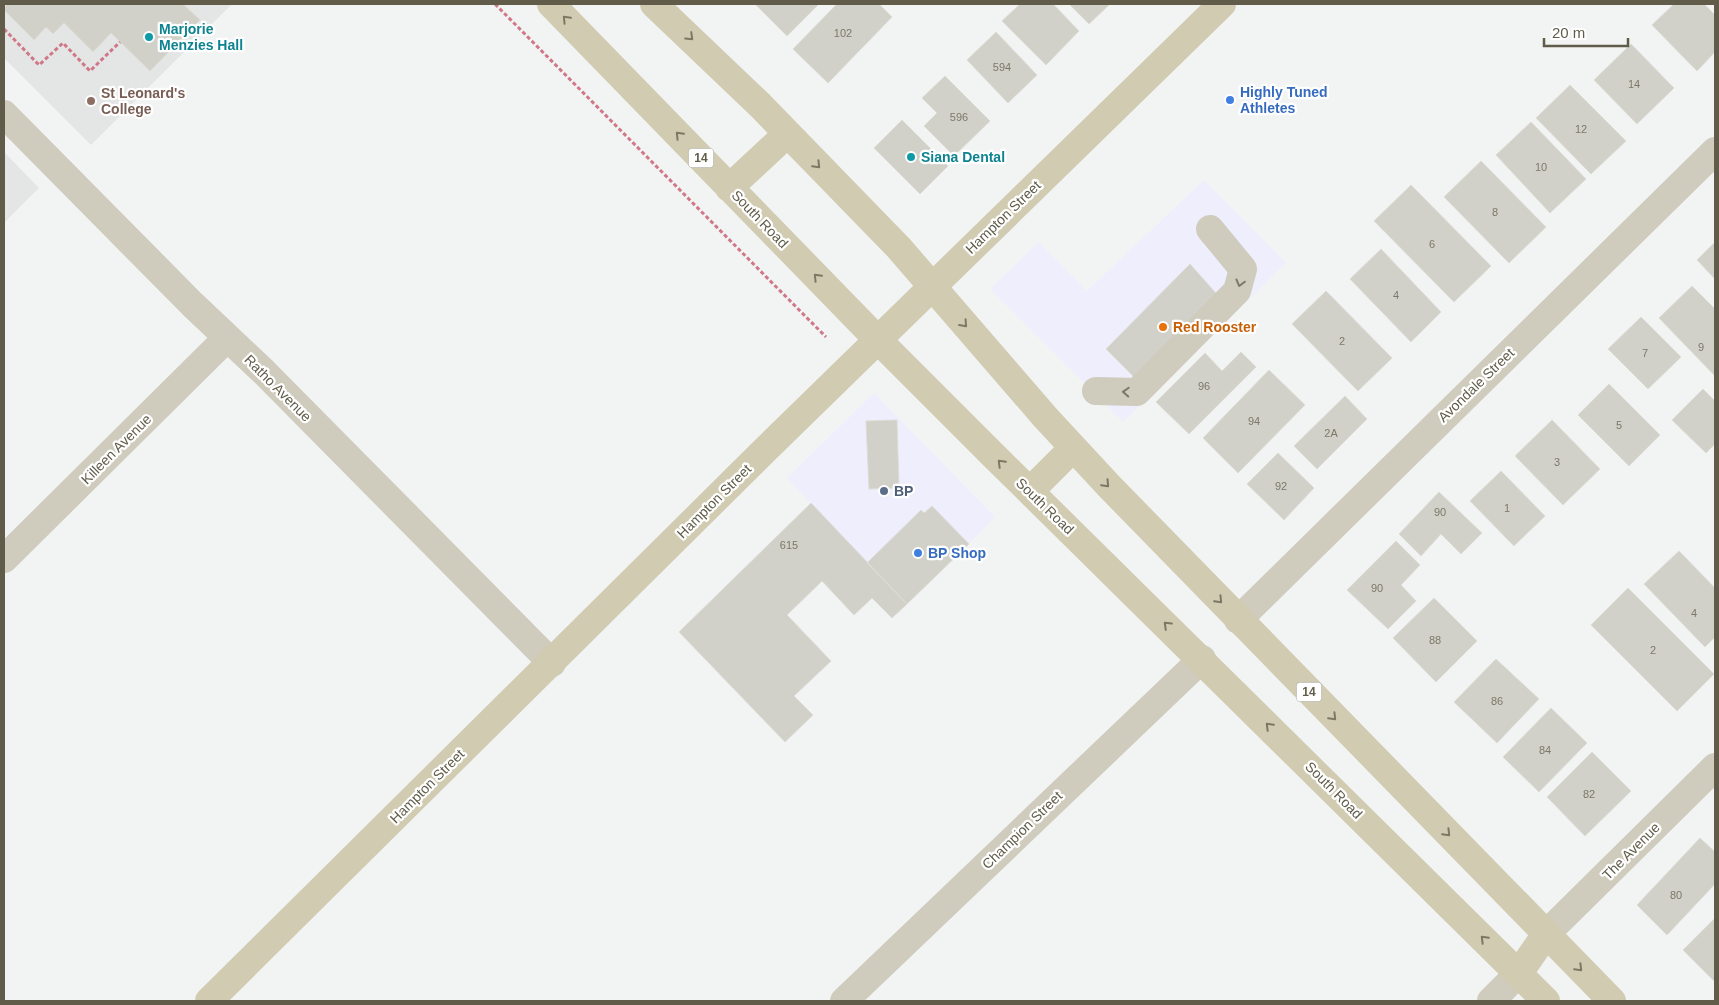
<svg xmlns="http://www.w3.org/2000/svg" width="1719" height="1005" viewBox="0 0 1719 1005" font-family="Arial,sans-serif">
<rect width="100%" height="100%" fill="#f2f4f4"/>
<path fill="#eeeefd" d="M1204,180L1286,263L1123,422L990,289L1039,242L1087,291Z
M874,393L995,517L969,544L867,563L787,478Z"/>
<path fill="#e4e5e5" d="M4,4H232L91,145L4,58Z
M4,152L39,188L4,223Z"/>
<path fill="#d1d1c9" stroke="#ddddd6" d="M7,4H183L200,20L150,71L111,33L93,52L64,23L53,34L46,27L34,40L4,10Z
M755,4H819L787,36Z
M837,4H879L892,17L828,83L793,49Z
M1020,4H1053L1079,31L1046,65L1002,21Z
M1069,4H1110L1089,24Z
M1674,4H1704L1715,15V52L1697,71L1652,25Z
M996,32L1037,75L1008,103L967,60Z
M1631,44L1674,88L1637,124L1594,80Z
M945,76L990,121L954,156L924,126L937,113L922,98Z
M1570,85L1626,141L1591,174L1536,118Z
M902,120L948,166L920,194L874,148Z
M1531,122L1586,179L1550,213L1496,155Z
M1481,161L1546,227L1509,263L1444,197Z
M1411,185L1491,266L1454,302L1374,221Z
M1715,242V279L1697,260Z
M1381,249L1441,312L1411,342L1350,279Z
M1190,264L1222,300L1138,381L1106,349Z
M1692,286L1715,309V376L1659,318Z
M1326,291L1392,358L1358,391L1292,324Z
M1641,317L1681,357L1648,389L1608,349Z
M1241,352L1256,367L1189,434L1156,402L1205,353L1222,371Z
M1269,370L1305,405L1238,473L1203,438Z
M1609,384L1660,435L1629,466L1578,415Z
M1703,389L1715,401V444L1706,453L1672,420Z
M1345,396L1367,419L1317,469L1294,446Z
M897,420L899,488L869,489L866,421Z
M1552,420L1600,469L1563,505L1515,456Z
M1278,453L1314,488L1284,520L1247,484Z
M1501,471L1545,516L1514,546L1470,501Z
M1439,492L1482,533L1461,554L1441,534L1421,556L1399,534Z
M811,503L907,604L892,618L872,598L854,615L822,581L787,615L831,661L794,696L813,715L785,742L679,632Z
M932,506L969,544L907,604L867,563L921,510L924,513Z
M1396,541L1420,565L1401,585L1416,601L1388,629L1347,590Z
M1679,551L1715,588V637L1705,647L1644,584Z
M1628,588L1714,674L1677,711L1591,625Z
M1434,598L1477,641L1436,682L1393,638Z
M1496,659L1539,699L1497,743L1454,702Z
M1551,708L1587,743L1539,792L1503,757Z
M1592,752L1631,791L1585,836L1547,797Z
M1700,838L1715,852V884L1667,935L1637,905Z
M1715,918V982L1683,950Z"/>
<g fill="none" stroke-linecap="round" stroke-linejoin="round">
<path stroke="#d07888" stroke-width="3" stroke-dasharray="4 2.5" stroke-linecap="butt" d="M495,4L826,337
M4,29L39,65L63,43L90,71L120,42"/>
<path stroke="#cfcbbd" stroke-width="28" d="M4,114L192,304L264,372L552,663
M1096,391L1137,392L1237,291L1243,269L1210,229
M4,559L227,338
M1238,620L1715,151
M1546,934L1715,767
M844,1001L1202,659
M1491,1001L1519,973"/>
<path stroke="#d1cbb2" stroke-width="28" d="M551,4L878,340L994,456L1546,1001
M654,4L760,105L899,248L1045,417L1109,486L1612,1001
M729,188L787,134
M1030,491L1073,448
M1519,973L1546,934
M209,1001L766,449L1222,4"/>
</g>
<defs><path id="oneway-chevron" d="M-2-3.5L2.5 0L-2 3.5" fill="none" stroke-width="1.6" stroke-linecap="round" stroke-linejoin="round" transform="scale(1.25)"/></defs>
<g stroke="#7c7863">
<use href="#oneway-chevron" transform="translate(566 19) rotate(-134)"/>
<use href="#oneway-chevron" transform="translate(690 37) rotate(44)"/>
<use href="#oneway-chevron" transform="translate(679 135) rotate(-134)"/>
<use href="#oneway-chevron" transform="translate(817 165) rotate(46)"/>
<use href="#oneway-chevron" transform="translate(817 277) rotate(-134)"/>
<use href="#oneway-chevron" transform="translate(964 324) rotate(48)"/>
<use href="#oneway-chevron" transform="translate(1001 463) rotate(-135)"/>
<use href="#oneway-chevron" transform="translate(1106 484) rotate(47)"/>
<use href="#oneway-chevron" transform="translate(1219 600) rotate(46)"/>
<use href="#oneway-chevron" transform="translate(1167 625) rotate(-136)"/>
<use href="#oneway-chevron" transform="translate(1333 717) rotate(46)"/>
<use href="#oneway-chevron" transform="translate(1269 726) rotate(-135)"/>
<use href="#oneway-chevron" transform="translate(1447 833) rotate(46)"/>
<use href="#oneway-chevron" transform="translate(1484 939) rotate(-135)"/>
<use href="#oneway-chevron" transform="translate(1579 968) rotate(45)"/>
</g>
<g stroke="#7c7866">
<use href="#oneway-chevron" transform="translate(1240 283) rotate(105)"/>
<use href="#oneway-chevron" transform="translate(1126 392) rotate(-177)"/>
</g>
<g fill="#0f9aa8" stroke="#fff" stroke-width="2">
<circle cx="149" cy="37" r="5"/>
<circle cx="911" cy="157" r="5"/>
</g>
<g fill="#3f7fe0" stroke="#fff" stroke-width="2">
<circle cx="1230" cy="100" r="5"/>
<circle cx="918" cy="553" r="5"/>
</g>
<circle fill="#8d6e63" stroke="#fff" stroke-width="2" cx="91" cy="101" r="5"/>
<circle fill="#e8710a" stroke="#fff" stroke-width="2" cx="1163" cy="327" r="5"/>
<circle fill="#5c6f8a" stroke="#fff" stroke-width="2" cx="884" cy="491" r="5"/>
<g text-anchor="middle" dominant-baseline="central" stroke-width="4.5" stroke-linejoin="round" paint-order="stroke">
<g font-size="11" fill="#7c7969">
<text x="843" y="33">102</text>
<text x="1002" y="67">594</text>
<text x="1634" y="84">14</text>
<text x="959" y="117">596</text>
<text x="1581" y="129">12</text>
<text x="1541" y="167">10</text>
<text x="1495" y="212">8</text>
<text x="1432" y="244">6</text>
<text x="1396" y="295">4</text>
<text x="1342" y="341">2</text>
<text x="1701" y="347">9</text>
<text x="1645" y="353">7</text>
<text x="1204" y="386">96</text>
<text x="1254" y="421">94</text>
<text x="1619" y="425">5</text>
<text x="1331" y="433">2A</text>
<text x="1557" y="462">3</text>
<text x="1281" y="486">92</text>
<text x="1507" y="508">1</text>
<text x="1440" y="512">90</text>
<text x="789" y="545">615</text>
<text x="1377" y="588">90</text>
<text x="1694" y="613">4</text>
<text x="1435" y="640">88</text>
<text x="1653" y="650">2</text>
<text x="1497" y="701">86</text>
<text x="1545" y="750">84</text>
<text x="1589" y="794">82</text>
<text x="1676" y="895">80</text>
</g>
<g fill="#fff" stroke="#908d80" stroke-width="1">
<rect x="688.5" y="148.5" width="25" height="19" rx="4"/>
<rect x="1296.5" y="682.5" width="25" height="19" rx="4"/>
</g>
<g font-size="12" font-weight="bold" fill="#605c49">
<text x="701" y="158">14</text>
<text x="1309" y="692">14</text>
</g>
<g font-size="14" font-weight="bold" fill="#0d838f" stroke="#fff" text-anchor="start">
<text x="159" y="29">Marjorie<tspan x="159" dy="16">Menzies Hall</tspan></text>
<text x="921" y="157">Siana Dental</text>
</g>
<g font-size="14" font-weight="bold" fill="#366cbe" stroke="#fff" text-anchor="start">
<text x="1240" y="92">Highly Tuned<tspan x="1240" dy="16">Athletes</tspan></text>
<text x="928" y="553">BP Shop</text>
</g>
<g font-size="14" font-weight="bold" fill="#785e54" stroke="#fff" text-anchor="start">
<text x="101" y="93">St Leonard's<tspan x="101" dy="16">College</tspan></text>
</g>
<g font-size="14" fill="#605c49" stroke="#fff">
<text transform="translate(1003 217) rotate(-44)">Hampton Street</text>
<text transform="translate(760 219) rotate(46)">South Road</text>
<text transform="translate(1476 385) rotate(-44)">Avondale Street</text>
<text transform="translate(278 388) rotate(45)">Ratho Avenue</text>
<text transform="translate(116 449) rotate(-45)">Killeen Avenue</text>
<text transform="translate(714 501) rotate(-45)">Hampton Street</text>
<text transform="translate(1045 506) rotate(44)">South Road</text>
<text transform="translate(427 786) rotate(-45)">Hampton Street</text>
<text transform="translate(1334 790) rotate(45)">South Road</text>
<text transform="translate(1022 830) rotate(-44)">Champion Street</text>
<text transform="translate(1631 851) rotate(-45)">The Avenue</text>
</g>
<g font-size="14" font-weight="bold" fill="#c56008" stroke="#fff" text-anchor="start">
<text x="1173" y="327">Red Rooster</text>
</g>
<g font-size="14" font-weight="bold" fill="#4e5e75" stroke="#fff" text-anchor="start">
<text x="894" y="491">BP</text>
</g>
</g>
<rect width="1719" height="1005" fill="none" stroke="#605c49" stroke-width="10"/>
<path d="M1544 38v8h84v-8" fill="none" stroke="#605c49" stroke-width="2.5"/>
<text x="1552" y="38" font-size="15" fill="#605c49" stroke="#ffffff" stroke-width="4" paint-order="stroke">20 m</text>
</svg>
